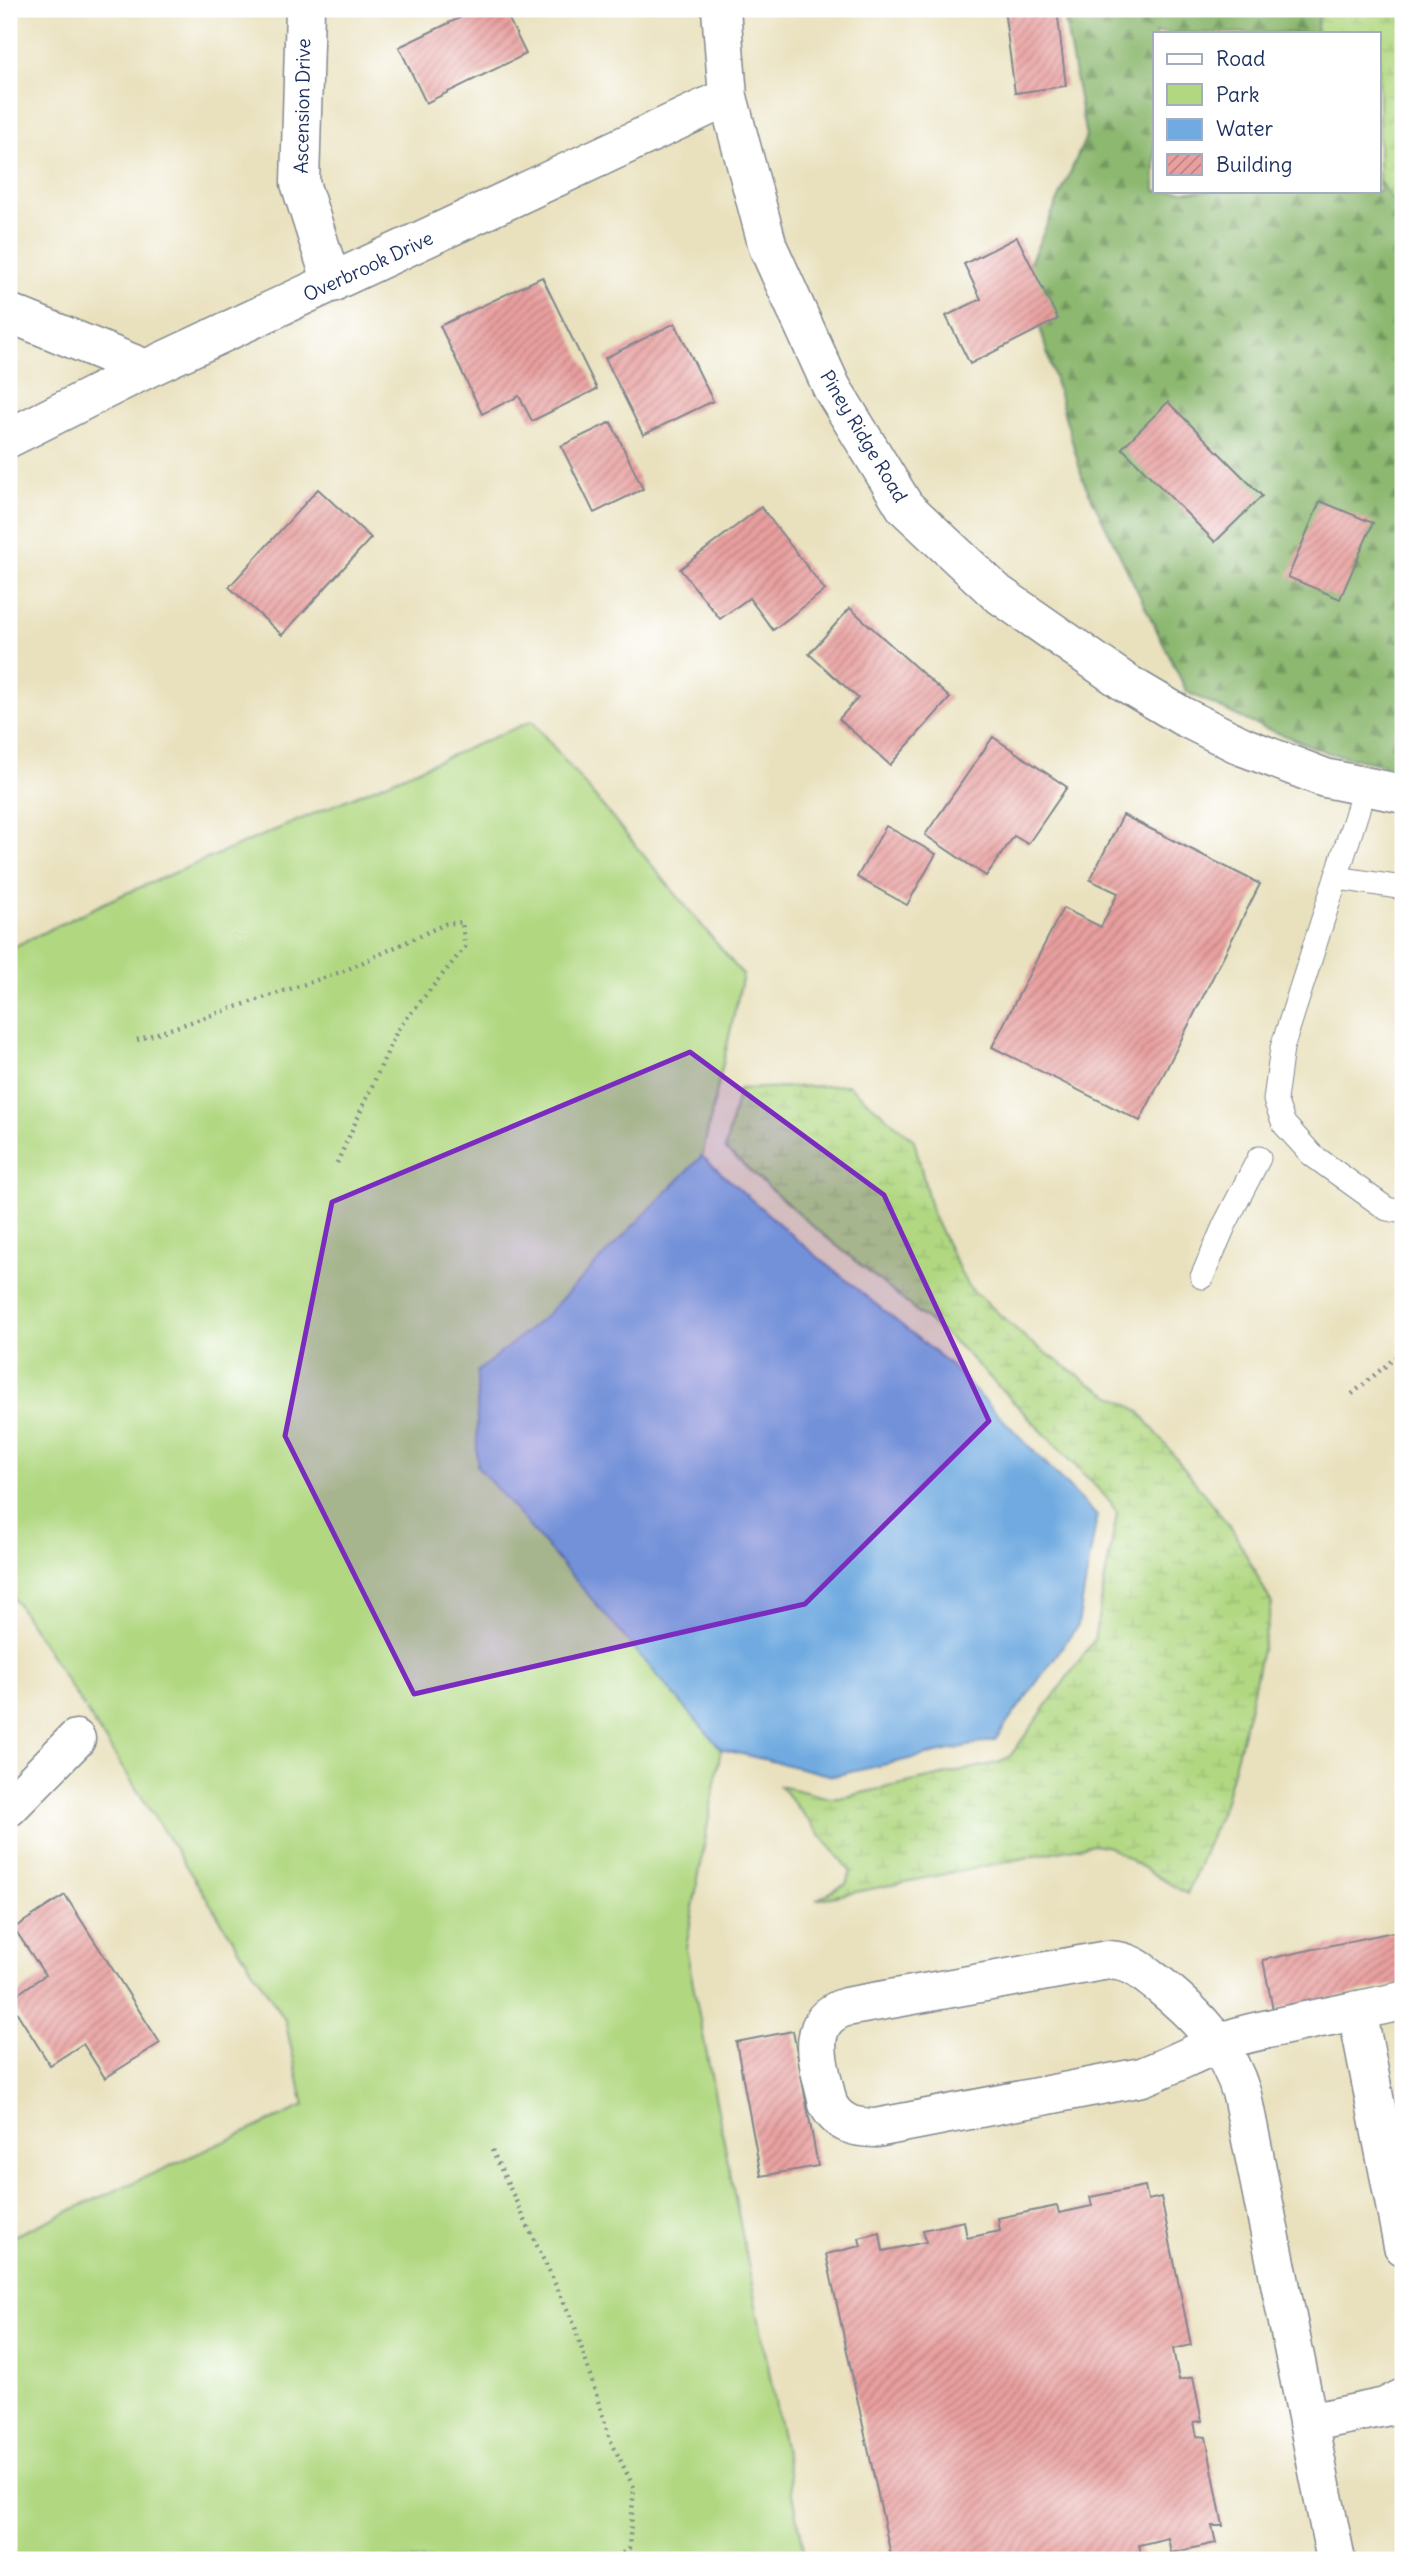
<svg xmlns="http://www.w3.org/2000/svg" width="1412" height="2569" viewBox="0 0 1412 2569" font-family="Delius,sans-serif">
<defs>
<pattern id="forest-firs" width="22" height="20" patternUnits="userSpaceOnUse" patternTransform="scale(1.75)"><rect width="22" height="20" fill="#8cb86f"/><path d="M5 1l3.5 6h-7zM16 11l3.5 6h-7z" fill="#72965e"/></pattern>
<pattern id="wetland-marsh" width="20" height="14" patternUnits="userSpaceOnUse" patternTransform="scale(1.75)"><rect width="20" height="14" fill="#b1d881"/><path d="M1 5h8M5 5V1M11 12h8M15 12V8" fill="none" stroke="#98ba72"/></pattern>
<pattern id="building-hatch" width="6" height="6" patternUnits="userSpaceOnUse" patternTransform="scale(1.75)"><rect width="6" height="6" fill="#e99f9e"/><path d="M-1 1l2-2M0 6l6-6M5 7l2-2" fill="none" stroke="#bc8284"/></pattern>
</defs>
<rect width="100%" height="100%" fill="#fff"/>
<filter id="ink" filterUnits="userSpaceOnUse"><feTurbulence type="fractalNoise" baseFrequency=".0143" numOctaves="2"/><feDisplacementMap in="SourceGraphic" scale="14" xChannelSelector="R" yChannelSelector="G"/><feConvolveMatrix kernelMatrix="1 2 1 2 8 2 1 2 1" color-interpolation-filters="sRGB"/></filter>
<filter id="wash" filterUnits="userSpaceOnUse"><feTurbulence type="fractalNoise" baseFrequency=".00686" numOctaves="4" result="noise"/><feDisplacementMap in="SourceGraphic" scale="28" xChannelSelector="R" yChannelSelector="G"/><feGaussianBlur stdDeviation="1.57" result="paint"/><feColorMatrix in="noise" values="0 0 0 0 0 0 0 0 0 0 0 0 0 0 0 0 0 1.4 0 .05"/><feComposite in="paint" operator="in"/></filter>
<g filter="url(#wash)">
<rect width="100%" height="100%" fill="#e9e1be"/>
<path fill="#b1d881" stroke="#668470" stroke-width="2" d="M532,721L743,975L702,1156L542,1319L477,1372V1466L721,1749L686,1948L806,2560H9V2238L304,2106L285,2020L9,1591V949L115,898Z"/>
<path fill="url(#forest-firs)" stroke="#547466" stroke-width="2" d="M1063,9H1320L1316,33H1155V191H1379V181L1403,215V764L1389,766L1329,753L1252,723L1187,692L1083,480L1025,274L1086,137Z"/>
<path fill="url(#wetland-marsh)" stroke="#668470" stroke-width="2" d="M1320,9H1403V215L1379,181V33H1316Z
M848,1085L914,1140L933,1216L967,1285L1029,1341L1089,1383L1139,1411L1234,1532L1272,1604L1249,1709L1225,1801L1187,1894L1109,1847L1094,1844L816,1900L846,1884L851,1872L780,1786L830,1798H839L1001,1762L1011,1755L1094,1640L1117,1514L1110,1501L960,1347L814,1227L725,1149L739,1089Z"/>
<path fill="#70aae0" stroke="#466c9f" stroke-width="2" d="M702,1156L802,1244L947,1362L1097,1516L1078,1625L995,1740L833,1776L721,1749L477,1466V1372L542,1319Z"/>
<g id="blocks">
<path fill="url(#building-hatch)" d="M478,9H504L526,54L426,103L399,47Z
M1004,9H1057L1066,86L1015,93Z
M1017,237L1058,319L970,364L946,316L981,299L964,264Z
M542,277L597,389L532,421L519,396L482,414L440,326Z
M675,323L713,401L643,435L605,358Z
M1168,402L1262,496L1215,542L1122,448Z
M611,422L643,489L594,513L561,446Z
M318,489L371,538L282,635L229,587Z
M1320,501L1373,523L1340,599L1288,577Z
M761,507L825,590L773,630L749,598L720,619L680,569Z
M850,608L950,698L890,765L839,719L858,698L809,654Z
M993,737L1067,787L1028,844L1014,836L986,876L925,835Z
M1123,815L1260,884L1140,1121L992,1047L1063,908L1101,927L1118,893L1090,880Z
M886,826L936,854L907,905L857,877Z
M65,1895L160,2043L105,2078L83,2044L50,2065L9,2000L45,1975L14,1928Z
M1402,1930L1403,1983L1273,2010L1263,1960Z
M793,2031L818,2166L761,2176L736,2042Z
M1145,2186L1148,2200L1161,2197L1191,2345L1173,2349L1179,2380L1193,2377L1202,2421L1194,2422L1197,2436L1206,2437L1223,2526H1212L1216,2543L1171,2553L1168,2538L1139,2545L1142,2559L1136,2560H892L826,2254L861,2246L859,2238L880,2233L883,2251L926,2242L923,2230L964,2221L967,2238L1000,2231L998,2218L1057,2206L1059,2213L1092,2206L1090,2197Z"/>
</g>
</g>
<g filter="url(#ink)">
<use href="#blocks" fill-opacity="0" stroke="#82888e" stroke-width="2"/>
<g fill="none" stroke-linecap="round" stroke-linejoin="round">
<g stroke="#82888e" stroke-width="25">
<path id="lane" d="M1365,787L1282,1048L1275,1100L1284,1124L1312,1155L1387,1209L1403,1212
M1338,878L1403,888
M1202,1277L1225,1224L1259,1158"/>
</g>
<g stroke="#82888e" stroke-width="41">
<path id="street" d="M305,9L300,183L332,283
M721,9L728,97L768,247L832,388L905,507L997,593L1126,683L1182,716L1244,747L1325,778L1403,794
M9,313L146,369
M9,438L146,369L728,97
M9,1807L76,1739
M1357,2010L1403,2246
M1308,2423L1385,2407L1403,2398
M1336,2560L1242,2095C1228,2048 1198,2016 1161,1986C1142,1972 1133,1961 1108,1960L846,2007C800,2021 821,2069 828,2104C838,2124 855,2128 876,2128L1142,2077C1171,2066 1198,2051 1227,2040C1249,2032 1274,2028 1296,2023C1332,2016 1368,2008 1403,2001"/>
</g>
<path stroke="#82888e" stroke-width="4.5" stroke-dasharray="2 5" stroke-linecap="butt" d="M137,1040L344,971L445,924L462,922L465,947L398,1029L336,1165
M1352,1394L1403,1351
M492,2150L574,2324L610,2439L634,2488L629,2548L614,2560"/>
<use href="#lane" stroke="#fff" stroke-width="23"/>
<use href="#street" stroke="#fff" stroke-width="38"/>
</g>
</g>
<path fill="#7b2cbf" fill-opacity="0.2" stroke="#7b2cbf" stroke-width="5" stroke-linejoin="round" d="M690,1052L884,1195L989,1421L805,1604L414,1694L285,1436L332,1202Z"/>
<g text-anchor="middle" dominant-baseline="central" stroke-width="6" stroke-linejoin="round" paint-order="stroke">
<g font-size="19" fill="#1b2f5e" stroke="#fff">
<text transform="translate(302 106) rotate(-89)">Ascension Drive</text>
<text transform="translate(368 266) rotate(-25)">Overbrook Drive</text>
<text transform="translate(864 436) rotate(59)">Piney Ridge Road</text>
</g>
</g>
<rect width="1412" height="2569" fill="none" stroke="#fff" stroke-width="35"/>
<rect x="1153" y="32" width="228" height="161" fill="#ffffff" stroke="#a4acbf" stroke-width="2"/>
<rect x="1167" y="54" width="35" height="10" fill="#ffffff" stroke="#a4acbf" stroke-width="2"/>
<text x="1216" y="66" font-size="21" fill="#1b2f5e">Road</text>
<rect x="1167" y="84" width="35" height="21" fill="#b1d881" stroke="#a4acbf" stroke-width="2"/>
<text x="1216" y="102" font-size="21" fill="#1b2f5e">Park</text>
<rect x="1167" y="119" width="35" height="21" fill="#70aae0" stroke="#a4acbf" stroke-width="2"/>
<text x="1216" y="136" font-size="21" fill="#1b2f5e">Water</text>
<rect x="1167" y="154" width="35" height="21" fill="url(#building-hatch)" stroke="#a4acbf" stroke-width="2"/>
<text x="1216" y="172" font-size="21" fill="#1b2f5e">Building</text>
</svg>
